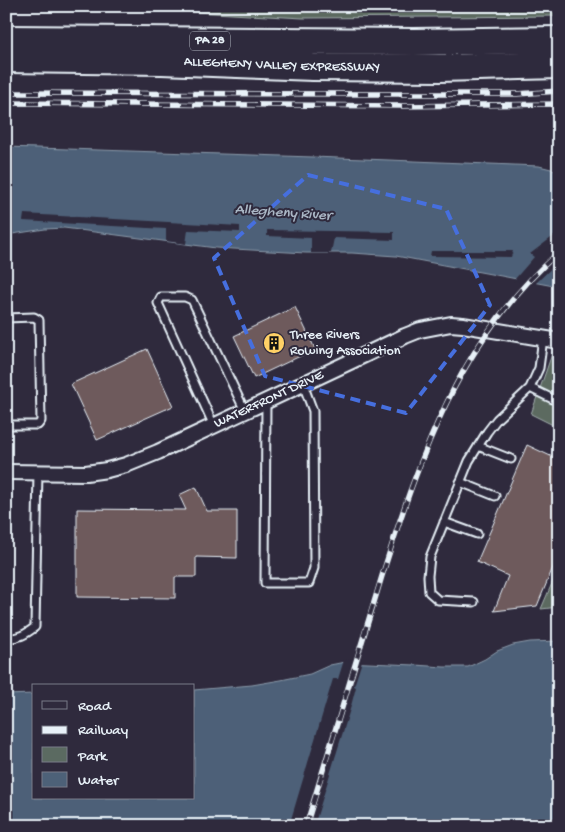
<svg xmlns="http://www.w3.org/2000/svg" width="565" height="832" viewBox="0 0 565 832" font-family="'Gochi Hand',sans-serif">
<rect width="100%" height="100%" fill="#2f2a3d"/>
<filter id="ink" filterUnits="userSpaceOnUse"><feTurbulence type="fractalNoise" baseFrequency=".02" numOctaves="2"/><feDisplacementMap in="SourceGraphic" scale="10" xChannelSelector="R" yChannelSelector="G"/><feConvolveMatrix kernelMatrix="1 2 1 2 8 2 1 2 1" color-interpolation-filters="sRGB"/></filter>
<g filter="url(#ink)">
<path fill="#5b6a61" stroke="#a2aeac" d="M88,6H559V16L303,18Z
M559,334V428L531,414Z
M559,567V607L541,609Z"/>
<path fill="#4d6178" stroke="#8b9bab" d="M6,147L313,157L539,166L559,171V287L396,256L352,253H306L216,248L64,228L45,229L6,235Z
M559,641V826H6V695L34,694V798H194V690L252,685L281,680L310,674L330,665L345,662L415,665L444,667H468L485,659L497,651L513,645L530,642Z"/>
<path fill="#2f2a3d" d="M24,214L240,226V232L188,230L186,244L166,241V229L23,221Z
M267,230L394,232V240L334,238L331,253H311V238L267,236Z
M559,232V261L535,284L514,280L534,257L530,254Z
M431,251H513L511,257L430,256Z
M344,660L362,661L354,686L356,687L351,706L314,826H289L333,679H338Z"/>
<path fill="#6e5a5c" stroke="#e8f1f8" d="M295,307L315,349L254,378L234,336Z
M147,349L173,406L97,440L71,384Z
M527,445L559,460V553L537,606L494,611L508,576L477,562Z
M196,487L207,511H237V558L196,557V577H175V598L77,597V509L186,510L179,495Z"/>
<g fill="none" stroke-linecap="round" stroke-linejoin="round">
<g stroke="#e8f1f8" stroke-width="11">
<path id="lane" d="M6,318L34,317L39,320L41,421L38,425H6
M530,388L559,402
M266,402L265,583H309L314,568L313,411L303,384
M214,426L158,303L161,297H185L192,300L245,411
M478,446L511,459
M460,482L495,496
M444,522L477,534
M474,602L438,600L429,592L428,576L430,557L469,461L487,432L497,419L530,388L539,368L543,338
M6,638C18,639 26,634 35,627L38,472"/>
</g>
<g stroke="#e8f1f8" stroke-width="18">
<path id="street" d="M6,472L86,473L107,470L126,465L158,452L405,336L420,330L451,324L463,325L559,341"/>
</g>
<g stroke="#e8f1f8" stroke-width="30">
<g id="highway">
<path d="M6,39L414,42L559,40"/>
<path id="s1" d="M6,59L162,61L313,67L440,68L559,65"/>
</g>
</g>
<use href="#lane" stroke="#2f2a3d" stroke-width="7"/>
<use href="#street" stroke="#2f2a3d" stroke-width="14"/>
<use href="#highway" stroke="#2f2a3d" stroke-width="26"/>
<g stroke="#e8f1f8" stroke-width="5.5">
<path id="rail" d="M6,93L374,94H517L559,91
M6,103L403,106L559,104
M306,826C332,743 356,659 382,576C420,455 460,338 559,252"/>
</g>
<use href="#rail" stroke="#2f2a3d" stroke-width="4" stroke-dasharray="11" stroke-linecap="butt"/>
</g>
</g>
<path fill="none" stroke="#466fde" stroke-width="4" stroke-dasharray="10 6" stroke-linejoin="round" d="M308,175L446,209L490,305L406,413L265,376L214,258Z"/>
<defs>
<g id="building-disc" transform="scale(1.125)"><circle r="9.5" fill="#ffd166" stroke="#2f2a3d"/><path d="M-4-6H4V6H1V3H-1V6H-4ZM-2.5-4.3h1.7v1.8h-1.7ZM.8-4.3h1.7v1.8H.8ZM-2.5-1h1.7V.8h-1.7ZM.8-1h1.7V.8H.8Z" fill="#111"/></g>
</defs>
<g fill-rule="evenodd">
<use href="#building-disc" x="274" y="343"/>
</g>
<g text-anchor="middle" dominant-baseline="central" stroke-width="4" stroke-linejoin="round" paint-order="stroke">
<rect fill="#2f2a3d" stroke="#b0b5c0" stroke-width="1" x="190" y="31.5" width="40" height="19" rx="4"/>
<g font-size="12" font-weight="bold" fill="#e8f1f8">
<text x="210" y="41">PA 28</text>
</g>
<g font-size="14" fill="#e8f1f8" stroke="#2f2a3d">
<text stroke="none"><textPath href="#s1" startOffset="276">ALLEGHENY VALLEY EXPRESSWAY</textPath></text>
<text transform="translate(269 400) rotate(-25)">WATERFRONT DRIVE</text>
</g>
<g font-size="14" fill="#e8f1f8" stroke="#2f2a3d" text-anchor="start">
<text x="290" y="335">Three Rivers<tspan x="290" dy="16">Rowing Association</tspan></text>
</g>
<g font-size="15" font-style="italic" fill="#aab7c5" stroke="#2f2a3d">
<text transform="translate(283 213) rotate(4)">Allegheny River</text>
</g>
</g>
<rect width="565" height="832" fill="none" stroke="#2f2a3d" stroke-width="25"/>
<rect x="12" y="12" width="540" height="807" fill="none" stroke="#e8f1f8" stroke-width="2" filter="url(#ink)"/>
<rect x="32" y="684" width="162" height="115" fill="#2f2a3d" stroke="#797a88"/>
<rect x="42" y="701" width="25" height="8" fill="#2f2a3d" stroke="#797a88"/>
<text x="78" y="710" font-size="15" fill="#e8f1f8">Road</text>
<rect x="42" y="726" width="25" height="8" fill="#e8f1f8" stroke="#797a88"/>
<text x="78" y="734" font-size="15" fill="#e8f1f8">Railway</text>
<rect x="42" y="747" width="25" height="15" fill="#5b6a61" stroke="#797a88"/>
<text x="78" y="760" font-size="15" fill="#e8f1f8">Park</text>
<rect x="42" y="772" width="25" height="15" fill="#4d6178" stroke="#797a88"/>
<text x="78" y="784" font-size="15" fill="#e8f1f8">Water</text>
</svg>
